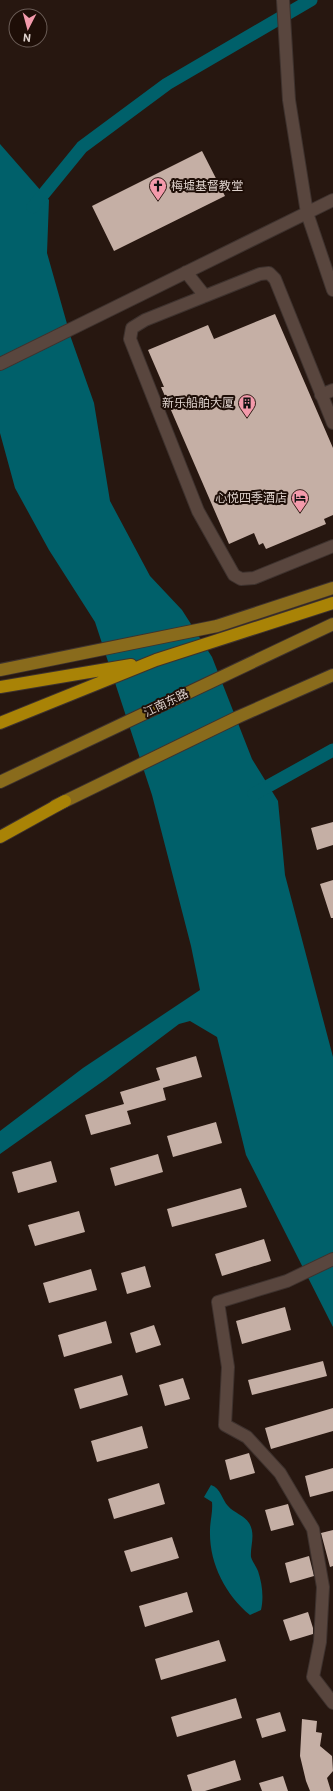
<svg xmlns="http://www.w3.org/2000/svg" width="333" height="1791" viewBox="0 0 333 1791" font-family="Roboto,'Noto Sans SC',sans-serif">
<rect width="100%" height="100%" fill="#271710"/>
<path fill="#00606a" d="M0,144L49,200L47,253L71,338L94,403L110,501L150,576L182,610L212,657L252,759L278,801L285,875L333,1057V1327L246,1155L217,1037L190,1021L179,1024L106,1079L0,1154V1131L83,1068L200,990L191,946L152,795L95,622L49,550L15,488L0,433Z
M211,1485C221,1488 222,1500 228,1506C234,1513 244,1515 249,1523C256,1534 250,1546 251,1557C252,1561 256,1566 258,1571C262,1583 264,1597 261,1610L250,1615C225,1594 209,1563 210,1530C210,1521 213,1512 212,1502L204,1497Z"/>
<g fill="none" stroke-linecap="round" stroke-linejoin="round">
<path stroke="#00606a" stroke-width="13" d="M33,207L82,147L167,84L311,0
M254,794L333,750"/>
</g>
<path fill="#c5afa5" d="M202,151L225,196L114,251L92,206Z
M275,314L333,448V515L324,519L326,524L266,549L263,543L259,545L254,533L229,544L161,387H164L148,350L208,325L214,339Z
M333,822V845L317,850L311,828Z
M333,880V918H331L320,884Z
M196,1056L202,1077L163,1088L166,1100L127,1111L131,1124L91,1135L85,1115L124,1104L120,1092L160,1080L156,1068Z
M216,1122L222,1143L173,1157L167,1136Z
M158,1154L163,1172L115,1186L110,1168Z
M51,1161L57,1182L18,1193L12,1172Z
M241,1188L247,1207L172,1227L167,1209Z
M79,1211L85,1232L35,1246L28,1225Z
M264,1239L271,1261L222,1276L215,1254Z
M145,1266L151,1287L127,1294L121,1273Z
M91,1269L97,1290L49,1303L43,1283Z
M285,1307L291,1330L242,1344L236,1321Z
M106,1321L112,1343L64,1357L58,1335Z
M154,1325L161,1345L136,1353L130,1333Z
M323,1361L327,1376L252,1395L248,1380Z
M122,1375L128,1395L80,1409L74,1389Z
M183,1378L190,1399L165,1406L159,1385Z
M333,1408V1431L271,1449L265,1428Z
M142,1426L148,1448L97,1462L91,1441Z
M249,1453L255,1473L230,1480L225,1460Z
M333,1468V1491L310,1497L305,1476Z
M159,1483L165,1504L114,1519L108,1499Z
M288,1504L294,1525L271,1531L265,1510Z
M333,1530V1566L330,1567L321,1533Z
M172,1537L179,1558L131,1572L124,1551Z
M309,1556L314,1576L290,1583L285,1563Z
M187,1592L193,1612L145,1627L139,1606Z
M308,1612L313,1628V1634L290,1641L283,1620Z
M219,1640L226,1661L161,1680L155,1659Z
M236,1698L242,1718L177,1737L171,1717Z
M280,1712L286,1731L262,1738L256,1719Z
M302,1719L317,1721L316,1732L322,1733L320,1746L332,1756L333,1771L327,1778L331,1791H310L306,1781L300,1756Z
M235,1760L241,1780L205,1791H192L187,1775Z
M283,1776L288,1791H262L259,1783Z"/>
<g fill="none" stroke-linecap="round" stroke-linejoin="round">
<g stroke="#3e322e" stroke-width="14">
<path id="minor" d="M283,0L289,100L307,213L333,290
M186,272L205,296
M0,364L333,200
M321,395L333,390
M333,423L275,279L269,273L260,274L145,320L132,328L130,339L198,511L234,575L241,579L254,578L333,546
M333,1259L287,1281L218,1302L228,1367L225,1425L247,1437L280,1473L313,1529L323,1587L320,1642L313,1677L333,1703"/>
</g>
<g stroke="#3e322e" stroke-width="14">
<path id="major" d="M0,670L217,626L333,588
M0,782L333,624
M55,806L238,717L333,675"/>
</g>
<g stroke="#3e322e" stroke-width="14">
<path id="highway" d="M0,687L131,665
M0,723L156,660L333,603
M0,837L65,801"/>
</g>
<use href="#minor" stroke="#59463e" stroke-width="12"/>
<use href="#major" stroke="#896b1c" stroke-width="12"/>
<use href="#highway" stroke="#a98306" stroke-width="12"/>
</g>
<defs>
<g id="church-pin" transform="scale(0.9)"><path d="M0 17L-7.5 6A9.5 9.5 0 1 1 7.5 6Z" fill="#f39aab" stroke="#1e0e07"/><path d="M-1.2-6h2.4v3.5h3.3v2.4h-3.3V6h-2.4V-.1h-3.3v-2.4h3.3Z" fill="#111"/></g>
<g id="building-pin" transform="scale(0.9)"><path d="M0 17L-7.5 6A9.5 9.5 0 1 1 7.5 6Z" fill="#f39aab" stroke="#1e0e07"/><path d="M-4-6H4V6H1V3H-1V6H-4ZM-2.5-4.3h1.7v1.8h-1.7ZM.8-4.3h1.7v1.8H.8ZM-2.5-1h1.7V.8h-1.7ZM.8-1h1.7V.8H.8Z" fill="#111"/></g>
<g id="hotel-pin" transform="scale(0.9)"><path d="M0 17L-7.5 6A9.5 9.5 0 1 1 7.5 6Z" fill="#f39aab" stroke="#1e0e07"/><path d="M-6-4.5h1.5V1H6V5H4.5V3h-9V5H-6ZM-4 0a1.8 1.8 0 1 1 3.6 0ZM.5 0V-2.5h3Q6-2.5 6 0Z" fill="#111"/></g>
</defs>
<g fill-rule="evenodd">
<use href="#church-pin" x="158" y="186"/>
<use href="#building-pin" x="247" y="403"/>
<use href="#hotel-pin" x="300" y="498"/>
</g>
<g text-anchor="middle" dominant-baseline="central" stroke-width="4" stroke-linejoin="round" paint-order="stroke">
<g font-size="12" fill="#dfd3ce" stroke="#1e0e07" text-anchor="end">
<text x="171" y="186" text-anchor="start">梅墟基督教堂</text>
<text x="234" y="403">新乐船舶大厦</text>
<text x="287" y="498">心悦四季酒店</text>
</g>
<g font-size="12" fill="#dfd3ce" stroke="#1e0e07">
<text transform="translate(166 703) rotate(-26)">江南东路</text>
</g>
</g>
<g transform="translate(28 28) rotate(186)"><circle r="19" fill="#1e0e07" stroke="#6b5d57"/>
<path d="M0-3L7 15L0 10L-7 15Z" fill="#f39aab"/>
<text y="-6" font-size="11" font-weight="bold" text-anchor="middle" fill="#dfd3ce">N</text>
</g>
</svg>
